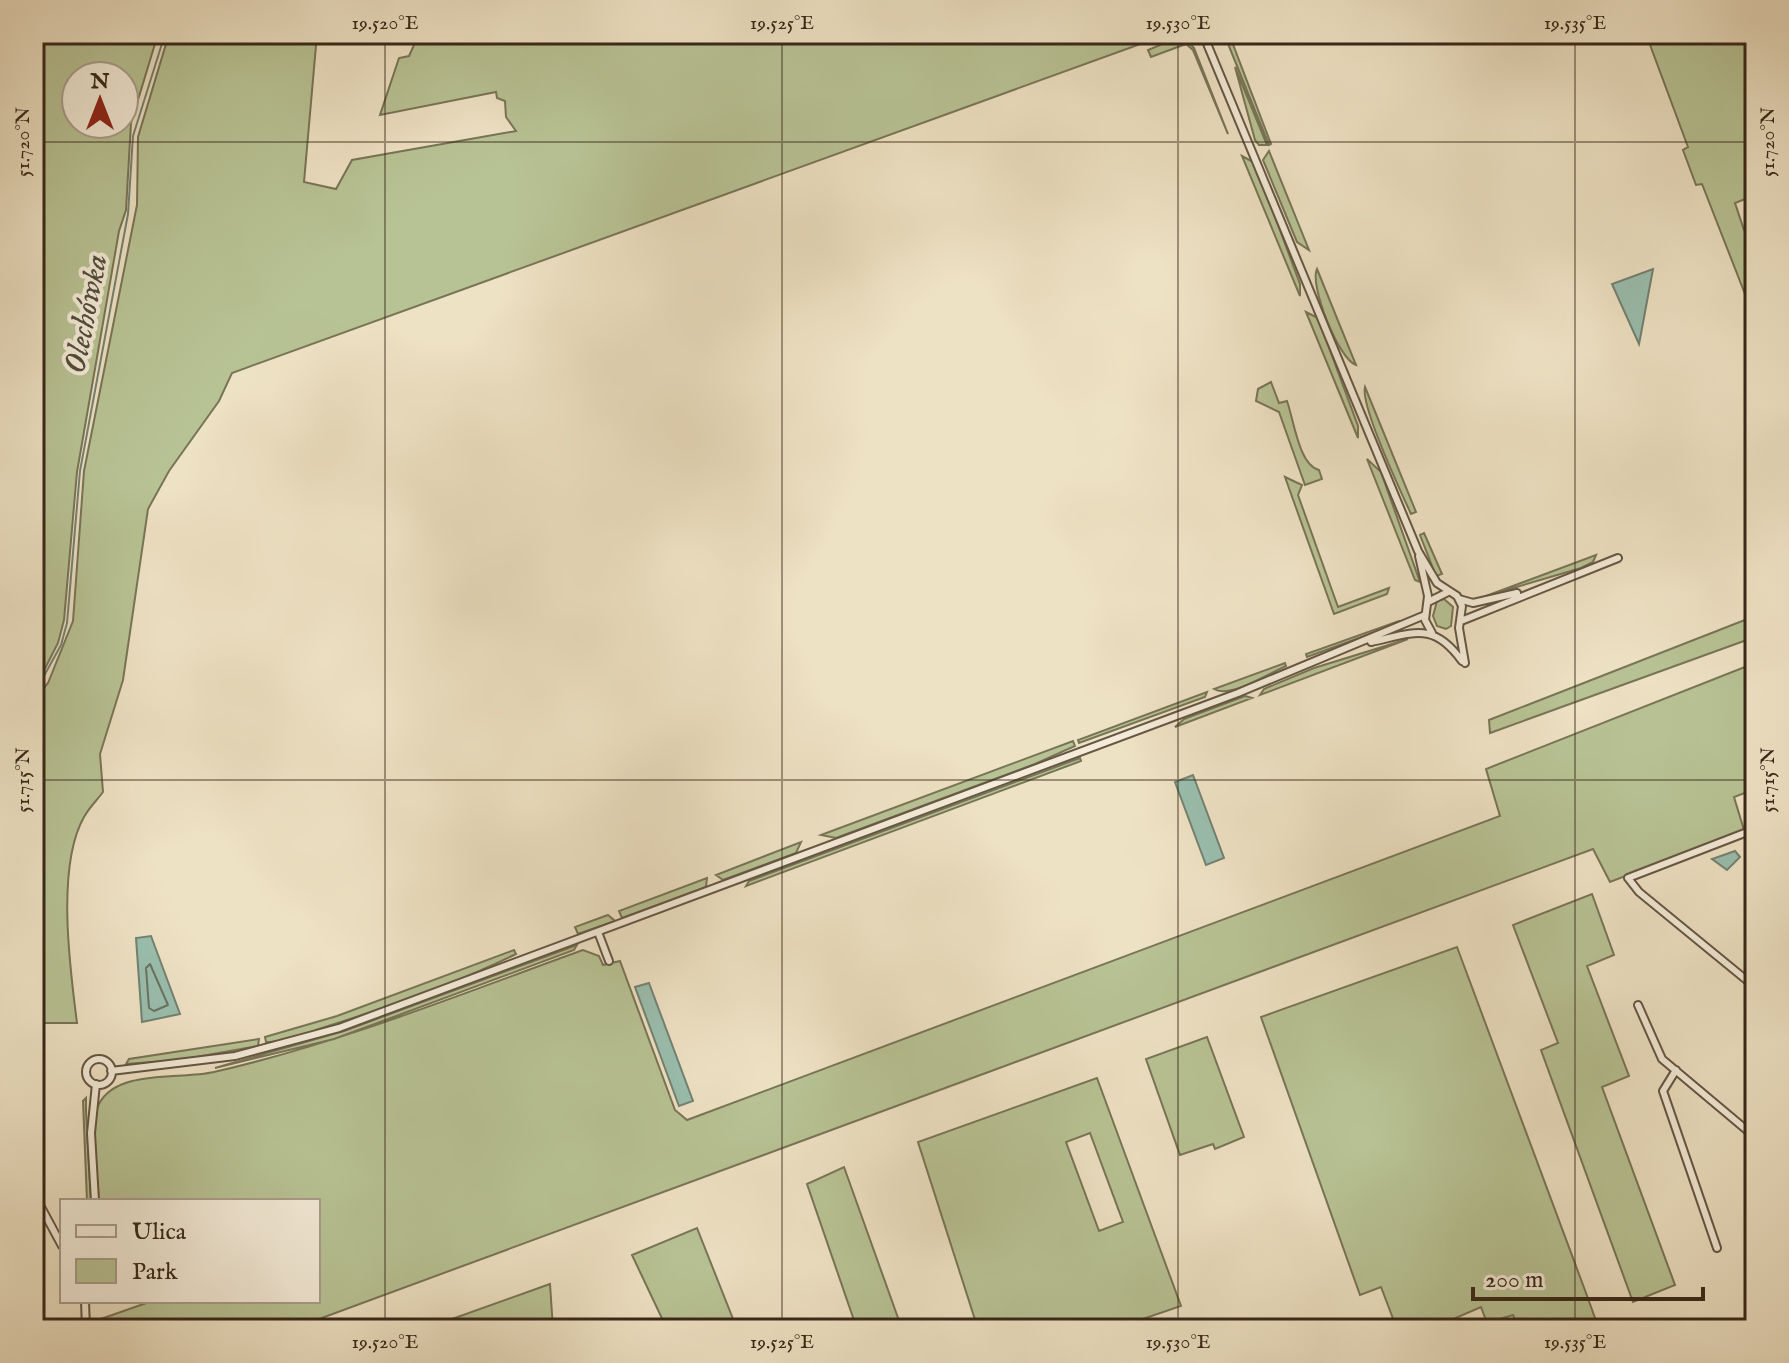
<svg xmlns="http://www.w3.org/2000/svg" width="1789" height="1363" viewBox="0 0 1789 1363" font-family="'IM FELL English',serif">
<rect width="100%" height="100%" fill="#eee2c4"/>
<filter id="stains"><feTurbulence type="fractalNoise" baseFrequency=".0025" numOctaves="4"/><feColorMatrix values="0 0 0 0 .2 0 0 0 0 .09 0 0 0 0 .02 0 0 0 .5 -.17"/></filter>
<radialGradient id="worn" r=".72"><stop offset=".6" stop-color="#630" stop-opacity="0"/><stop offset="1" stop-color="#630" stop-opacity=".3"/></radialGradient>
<path fill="#b8c395" stroke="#787557" stroke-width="2" fill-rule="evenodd" d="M34,34H158L131,123L126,210L119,231L77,472L64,620L58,643L34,690V560L39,518L34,504V406L38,403L39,385L34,387ZM124,76V124H76V76Z
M169,34H317L304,182L336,189L352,160L516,131L506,117L505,101L497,98L496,92L380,115L399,58L409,56L419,34H1168L232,373L219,401L169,471L148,509L123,680L100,754L103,792C97,800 89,808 84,817C56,866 70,969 77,1023H34V700L48,683L73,621L84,471L137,205L138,137Z
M1176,34H1182L1194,48L1228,134L1193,50L1186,44L1151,57L1148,50L1177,38Z
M1224,34H1229L1271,144L1269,145Z
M1646,34H1755V195L1735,203L1744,230L1755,227L1752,312L1702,184L1696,185L1683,150L1688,147Z
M1235,67L1267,145H1259L1255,140Z
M1269,151L1309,250L1297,242L1263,160Z
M1242,156L1255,163L1300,284V296Z
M1317,269L1356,365C1339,360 1309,285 1317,269Z
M1306,312L1318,318L1358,426V438Z
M1271,382L1279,403L1287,401C1294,421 1299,465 1319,470L1322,479L1305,485L1279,412L1256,401L1258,389Z
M1365,387L1416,512L1411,514C1401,492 1360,406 1365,387Z
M1367,459L1381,472L1420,582L1415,580Z
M1285,477L1302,485L1298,495L1338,607L1389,588L1387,594L1334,614Z
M1424,533L1442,574L1436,576L1420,535Z
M1596,555L1593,562L1581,568L1486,596Z
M1444,599L1453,607L1451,626L1446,629L1437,626L1433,616L1437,601Z
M1755,616V637L1490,733L1489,720Z
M1399,621L1403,622L1307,657L1306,654Z
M1408,639L1260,695L1264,689L1314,668Z
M1285,663L1286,666C1270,673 1229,699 1214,689Z
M1755,663V789L1734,797L1744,830L1610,882L1593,849L292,1329H95V1321L152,1301H318V1201H99C98,1178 88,1124 99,1104C117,1069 179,1080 214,1072C341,1043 461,994 583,950L599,956L603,965L620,961L675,1110L687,1120L1500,816L1486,769Z
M1207,692L1205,697L1079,743L1078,740Z
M1245,696L1252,698L1175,727L1184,719Z
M1073,741L1075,746L1035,764L836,838L821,835Z
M1080,758L1081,761L746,886L749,881Z
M801,842L796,853L723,880L716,875Z
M707,878L706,887L622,918L619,911Z
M1592,894L1614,955L1587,966L1629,1076L1602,1087L1675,1285L1633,1302L1541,1050L1558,1043L1513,925Z
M608,915L615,921L578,934L575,927Z
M577,945L574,950L334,1039L215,1068L344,1031Z
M1457,947L1586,1293L1599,1329H1519L1513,1315L1487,1323L1481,1307L1430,1329H1397L1381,1287L1360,1295L1261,1017Z
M514,950L516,954C456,984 389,1007 325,1027C307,1033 284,1043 266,1042L265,1037L337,1016Z
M1207,1037L1244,1137L1215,1149L1213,1144L1180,1155L1146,1059Z
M259,1039L258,1046L180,1060L126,1064L129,1059Z
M1097,1078L1181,1306L1134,1322L1136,1329H978L918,1142ZM1090,1133L1123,1222L1099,1231L1066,1142Z
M86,1098V1111L91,1201H87L83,1101Z
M844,1167L902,1329H857L807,1184Z
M697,1228L737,1329H667L632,1255Z
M550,1284L553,1329H424Z"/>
<path fill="#9abfaf" stroke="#738273" stroke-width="2" d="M1653,269L1640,339L1639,344L1612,284Z
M1193,775L1224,858L1206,865L1175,782Z
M1735,851L1740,857L1727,870L1712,859Z
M151,936L180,1014L142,1022L136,938Z
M649,983L693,1101L679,1106L635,987Z"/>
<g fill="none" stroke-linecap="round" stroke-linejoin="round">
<path stroke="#697364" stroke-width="2" d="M150,964L168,1005L154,1011L149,1008L146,968Z"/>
<path stroke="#738273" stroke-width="2" d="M34,694L61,645L67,623L80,471L128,214L133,136L165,34"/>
<g stroke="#665644" stroke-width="10">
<path id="street" d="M1203,34L1418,551L1437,583L1457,596L1462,606L1459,628L1465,663
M1419,556L1428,596L1425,620L1432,633
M1459,599L1473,603L1517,593
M1428,602L1448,592
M1461,621L1618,558
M1371,642C1414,633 1433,621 1462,661
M1755,829L1628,878L1639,892L1755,987
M598,932L609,961
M1638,1005L1662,1059L1755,1137
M86 1072a13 13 0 1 1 26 0a13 13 0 1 1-26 0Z
M1676,1070L1663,1091L1717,1248
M111,1071L235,1056L339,1028L1238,693L1425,615
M34,1194L62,1246
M95,1201L91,1133L96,1084
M85,1301L86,1329"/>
</g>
<use href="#street" stroke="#f4ecd9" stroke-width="6"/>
</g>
<path fill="none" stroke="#382719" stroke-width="2" stroke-opacity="0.45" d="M385,34V1329M782,34V1329M1178,34V1329M1575,34V1329M34,142H1755M34,780H1755"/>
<g text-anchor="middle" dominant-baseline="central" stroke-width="8" stroke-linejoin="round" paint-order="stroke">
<g font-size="32" font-style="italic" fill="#504d3e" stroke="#f4ecd9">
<text transform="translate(87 314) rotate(-79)">Olechówka</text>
</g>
</g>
<rect width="1789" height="1363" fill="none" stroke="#eee2c4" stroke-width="88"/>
<rect x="60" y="1199" width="260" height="104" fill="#f4ecd9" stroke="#a99d8c" stroke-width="2"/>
<rect x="76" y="1225" width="40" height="12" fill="#f4ecd9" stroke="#a99d8c" stroke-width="2"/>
<text x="132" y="1239" font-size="24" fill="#382719">Ulica</text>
<rect x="76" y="1259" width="40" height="24" fill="#b8c395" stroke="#a99d8c" stroke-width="2"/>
<text x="132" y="1279" font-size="24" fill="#382719">Park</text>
<g transform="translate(100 100)"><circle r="38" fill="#f4ecd9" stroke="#a99d8c" stroke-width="2"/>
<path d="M0-6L14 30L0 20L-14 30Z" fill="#8f2418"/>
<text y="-12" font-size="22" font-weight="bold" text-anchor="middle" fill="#382719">N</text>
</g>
<path d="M1473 1287v12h230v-12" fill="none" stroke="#382719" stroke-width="4"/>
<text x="1485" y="1287" font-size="24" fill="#382719" stroke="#f4ecd9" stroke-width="6" paint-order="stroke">200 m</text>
<rect x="44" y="44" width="1701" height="1275" fill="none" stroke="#382719" stroke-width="3"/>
<g font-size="20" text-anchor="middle" fill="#382719">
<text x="385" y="29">19.520°E</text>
<text x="782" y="29">19.525°E</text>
<text x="1178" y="29">19.530°E</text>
<text x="1575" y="29">19.535°E</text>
<text transform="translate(22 142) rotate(-90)" y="7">51.720°N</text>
<text transform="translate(1767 142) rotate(-90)" y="7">51.720°N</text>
<text transform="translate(22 780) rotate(-90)" y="7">51.715°N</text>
<text transform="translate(1767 780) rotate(-90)" y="7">51.715°N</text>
<text x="385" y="1348">19.520°E</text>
<text x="782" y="1348">19.525°E</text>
<text x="1178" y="1348">19.530°E</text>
<text x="1575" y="1348">19.535°E</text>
</g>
<rect width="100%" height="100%" filter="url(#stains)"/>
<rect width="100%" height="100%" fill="url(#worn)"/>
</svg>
